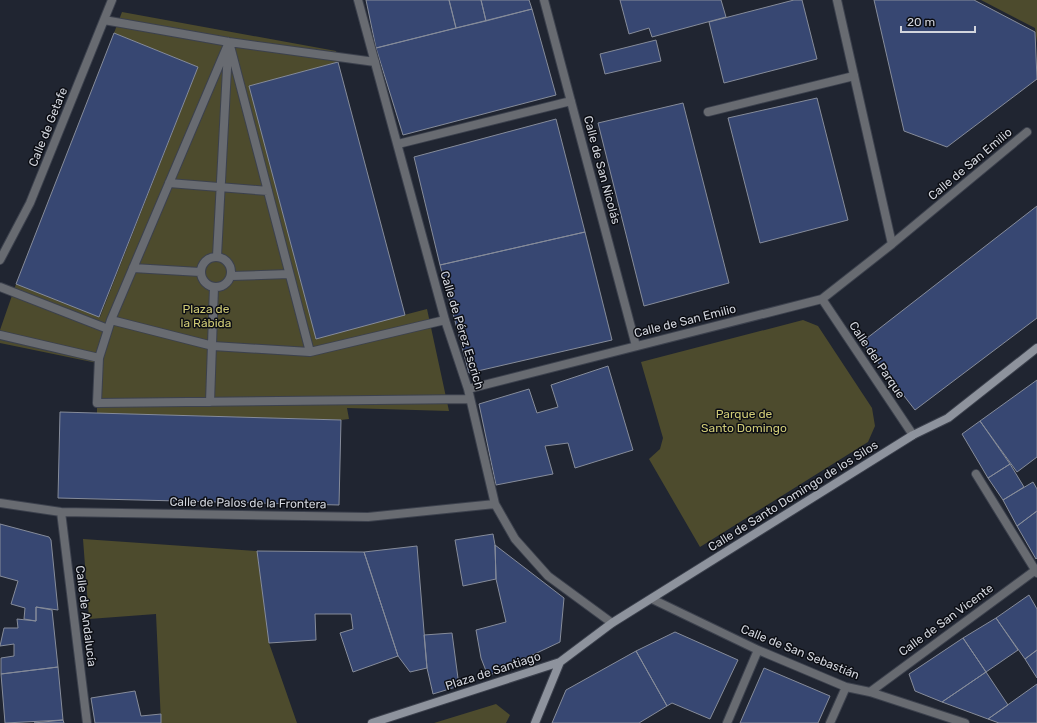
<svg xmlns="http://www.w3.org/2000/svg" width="1037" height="723" viewBox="0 0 1037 723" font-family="Rubik,sans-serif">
<rect width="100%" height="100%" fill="#202531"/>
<path fill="#4d4b2d" d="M981,0H1037V43L1035,28Z
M122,12L336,51L338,62L249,86L316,338L427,309L449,411L347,408L349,419L341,420L97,413V363L0,343V330L16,284L100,317L198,67L114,33Z
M803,320L818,326L872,408L875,426L868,442L700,547L649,459L660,449L663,438L641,362Z
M83,539L257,551L269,643L297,723H161L156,614L89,619Z
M496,704L510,715L506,723H434Z"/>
<path fill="#374772" stroke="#868c9a" d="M366,0H449L456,28L376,48Z
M449,0H481L486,21L456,28Z
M481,0H529L532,9L486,21Z
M620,0H721L726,17L652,37L649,28L629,34Z
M794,0H802L817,59L724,83L709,22Z
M874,0H974L1035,32L1037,79L947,147L904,131Z
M532,9L556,95L403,135L376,48Z
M114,33L198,67L99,317L16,284Z
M656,40L661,61L605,74L600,54Z
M338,62L405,315L316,339L249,86Z
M817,98L848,220L760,243L728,118Z
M683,103L729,283L644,306L598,123Z
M556,119L585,232L440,265L414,157Z
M1037,206V318L915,410L862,342Z
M585,232L612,340L469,373L440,265Z
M608,366L633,450L575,468L568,443L545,446L553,474L496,485L479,404L529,389L537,413L558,407L551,385Z
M1037,380V457L1017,472L980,421Z
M60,412L341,420L339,505L58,498Z
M980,421L1010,464L988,478L962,434Z
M1010,464L1024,487L1003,500L988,478Z
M1033,482L1037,489V511L1017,526L1003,500Z
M1037,511V558L1036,559L1017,526Z
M0,524L49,537L51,540L58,610L36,607V621L24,619L25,608L11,604L18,581L0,576Z
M493,534L495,545L496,579L463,586L455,540Z
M495,545L564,598L560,642L488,676L481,658L476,630L506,622L496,579Z
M417,546L427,668L410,672L398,656L364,552Z
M257,551L364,552L398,656L353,672L340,633L353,629L351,614H315L316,640L269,643Z
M1029,595L1037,609V650L1025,659L996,618Z
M36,607L52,610L58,667L1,674V658L14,656V644L0,646L4,628H18L17,619L36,621Z
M996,618L1018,650L986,672L963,638Z
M675,632L738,660L710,719L672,703L667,706L636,651Z
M452,633L459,686L433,694L427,668L424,635Z
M963,638L986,672L942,702L915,691L909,674Z
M1037,650V678L1025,659Z
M636,651L667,706L639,723H552L566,690Z
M58,667L63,720L5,723L1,674Z
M764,668L830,696L818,723H740Z
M986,672L1008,705L988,719L942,702Z
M1037,684V723H999L988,719Z
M135,691L141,716L161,714V723H95L91,698Z
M63,720L64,723H34Z"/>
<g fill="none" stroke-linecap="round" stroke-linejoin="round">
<g stroke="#3c414d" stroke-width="10">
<path id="lane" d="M708,112L854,76"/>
</g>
<g stroke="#3c414d" stroke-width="10">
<path id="street" d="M358,0L445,320L468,389L495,504L515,539L548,576L612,623
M544,0L636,346
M104,20L229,42L375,62
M229,42L111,320L99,358L97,403L470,399
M229,42L310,352
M398,144L571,101
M169,183L268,191
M892,244L1027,132
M217,256L228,50
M201 272a15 15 0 1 1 30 0a15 15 0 1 1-30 0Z
M0,260L30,203L112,0
M133,268L200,272
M231,276L289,274
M0,287L108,329
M822,299L913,435
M111,320L213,346L310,352L445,320
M0,335L99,358
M468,389L822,299L892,244L837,0
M210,402L214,287
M976,474L1037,573
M0,503L61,512L368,517L495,504
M61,512L87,723
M652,599L758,650L846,687L870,692L965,723
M870,692L1037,569
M727,723L758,650
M830,723L846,687"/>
</g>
<g stroke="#3c414d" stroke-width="10">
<path id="secondary" d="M372,723L560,662L612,623L913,435L948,418L1037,348
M535,723L560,662"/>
</g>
<use href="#lane" stroke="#686b71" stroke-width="8"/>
<use href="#street" stroke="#686b71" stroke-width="8"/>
<use href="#secondary" stroke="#8e939d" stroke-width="8"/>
</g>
<g text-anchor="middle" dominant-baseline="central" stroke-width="3" stroke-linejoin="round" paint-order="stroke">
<g font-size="12" fill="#d2d5dd" stroke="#0c0e14">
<text transform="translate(48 127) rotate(-68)">Calle de Getafe</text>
<text transform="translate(970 164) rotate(-40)">Calle de San Emilio</text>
<text transform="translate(602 170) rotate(75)">Calle de San Nicolás</text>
<text transform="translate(685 321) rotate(-14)">Calle de San Emilio</text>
<text transform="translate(462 330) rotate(73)">Calle de Pérez Escrich</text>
<text transform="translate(877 360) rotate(56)">Calle del Parque</text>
<text transform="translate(793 496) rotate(-32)">Calle de Santo Domingo de los Silos</text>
<text transform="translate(248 503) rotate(1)">Calle de Palos de la Frontera</text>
<text transform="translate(86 616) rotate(83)">Calle de Andalucía</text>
<text transform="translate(946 620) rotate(-36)">Calle de San Vicente</text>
<text transform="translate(800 652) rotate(22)">Calle de San Sebastián</text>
<text transform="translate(493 671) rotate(-18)">Plaza de Santiago</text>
</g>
<g font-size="12" fill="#cfca76" stroke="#0c0e14">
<text x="206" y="309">Plaza de<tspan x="206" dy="14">la Rábida</tspan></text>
<text x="744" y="414">Parque de<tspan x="744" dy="14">Santo Domingo</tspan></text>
</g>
</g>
<path d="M901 26v6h74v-6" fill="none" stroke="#d2d5dd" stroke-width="2"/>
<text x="907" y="26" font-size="12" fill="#d2d5dd" stroke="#0c0e14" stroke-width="3" paint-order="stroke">20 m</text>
</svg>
